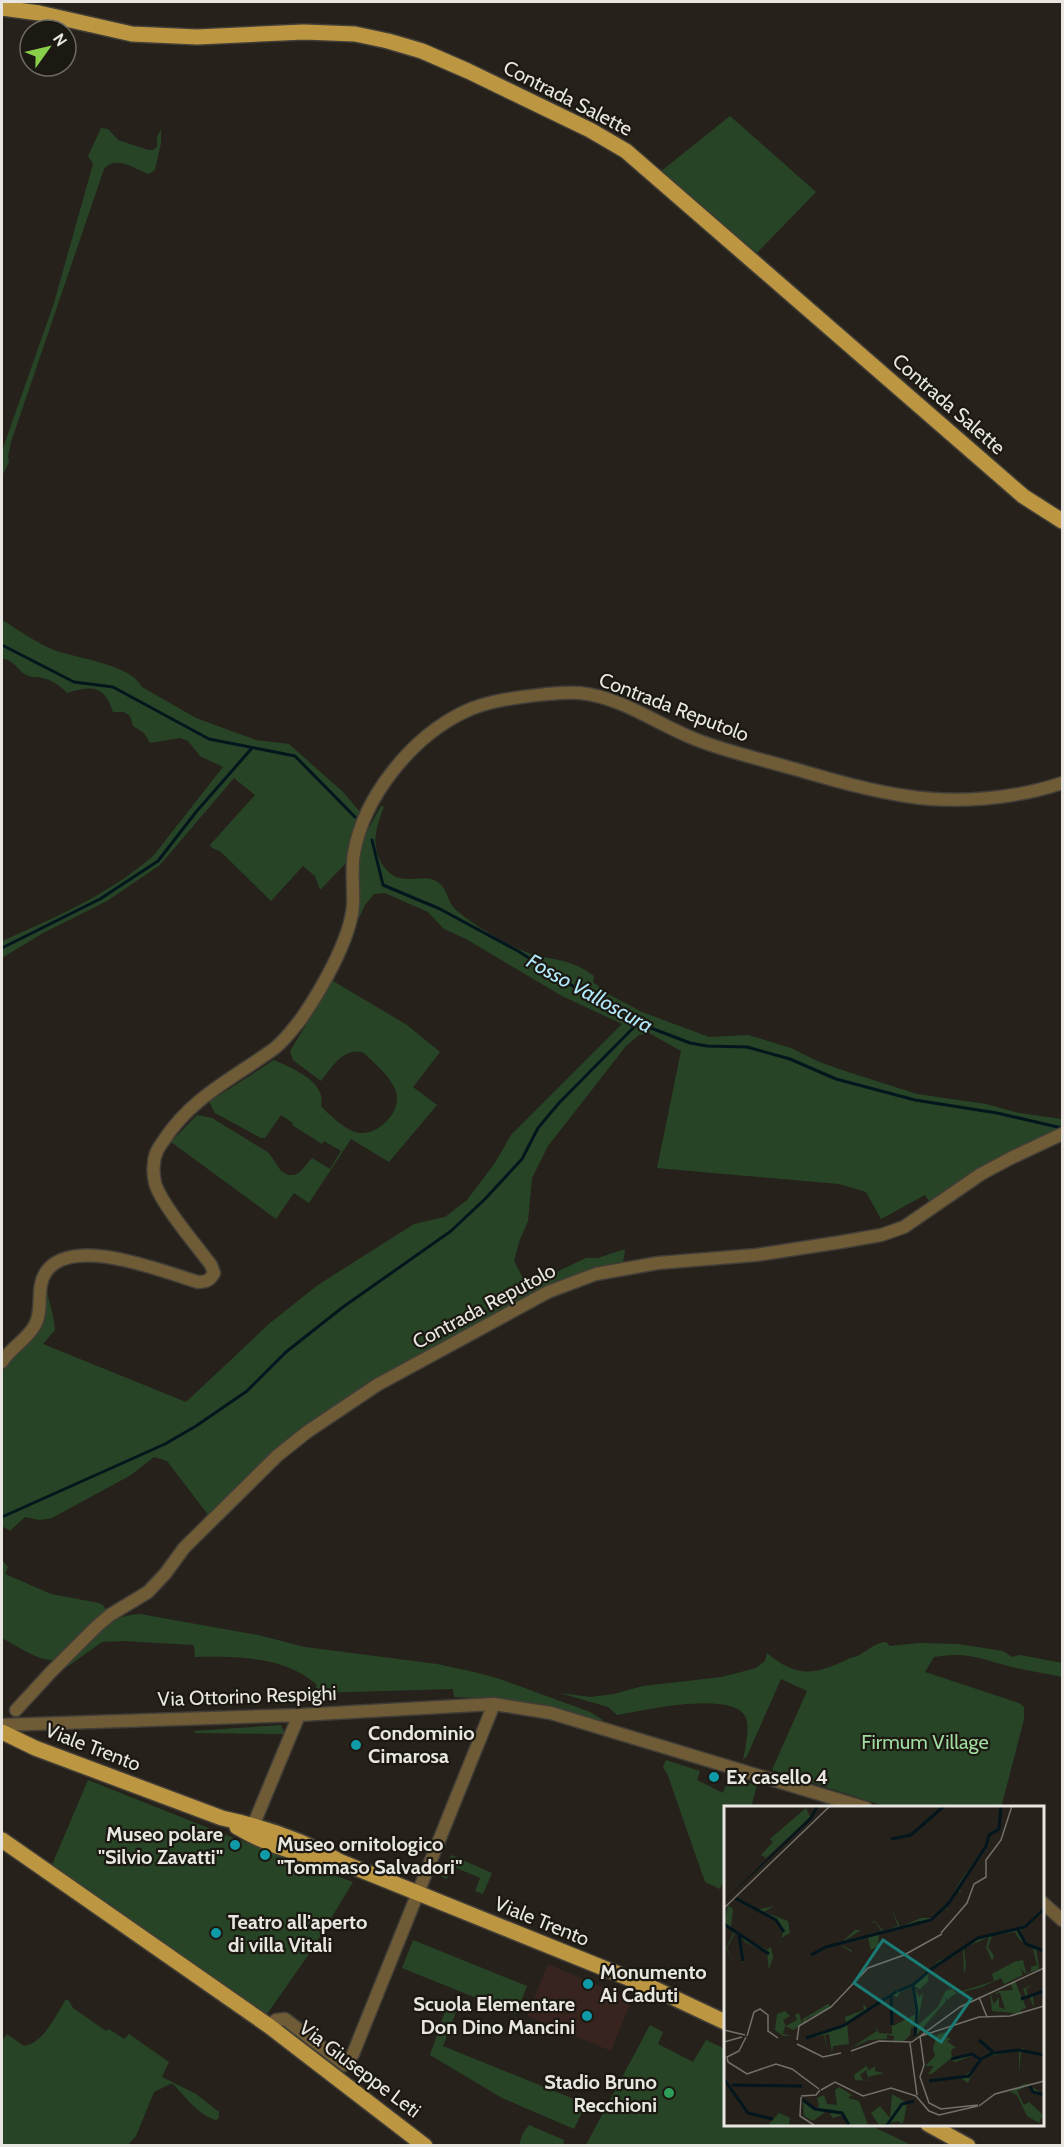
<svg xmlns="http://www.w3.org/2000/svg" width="1064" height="2147" viewBox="0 0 1064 2147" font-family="Cabin,sans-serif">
<rect width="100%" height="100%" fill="#26221b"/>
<path fill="#37241f" d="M548,1964L585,1980L584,1984L591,1987L593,1983L632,1999L611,2051L527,2016Z"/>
<path fill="#274526" d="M730,116L816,192L757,253L660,172Z
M101,128L108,129L118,140L148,150H153L157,147V137L161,129V143L155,170L148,174C134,168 116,155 104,169L11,442L8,456L9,462L2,476V451L54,303L93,164L88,156Z
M2,620C19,630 36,643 54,650C78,659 130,664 142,687L196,718L256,740L289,744L343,792L360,812L351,834L348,861L320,890L315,876L303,866L271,901L220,851L212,848L210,845L255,795L234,778L160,865L107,901L43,933L2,958V941C55,918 110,894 154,855L223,767L200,756L188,741L180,738L150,743L144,733L133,726L130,716L124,712H113C105,686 92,685 67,693C59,684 50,679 38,677C36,677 31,677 29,676C18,673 19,663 2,658Z
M381,806H384C381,815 377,824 376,833C373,849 381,872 399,878C414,882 430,872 442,886C448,893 448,903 456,910C472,924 514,950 535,955C559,961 573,960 594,976L593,982L608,994L642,1012L709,1037L748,1035L791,1048L817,1061L845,1071L917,1094L986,1104L1019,1113L1062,1119V1129L1021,1146L990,1163L931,1204L925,1195L881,1219L866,1192L839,1184L657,1168L681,1051L649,1033L639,1035L626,1046L548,1146L532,1178L528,1221L519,1242L514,1261L524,1280L542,1279L586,1258H598L625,1249L623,1263L593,1270L395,1369L209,1516L167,1461L154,1457L131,1475L52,1518L39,1520L25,1517L10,1531L4,1527L2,1530V1372L21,1348L38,1333L42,1324L46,1282C47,1299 54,1313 55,1330L43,1344L186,1402L270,1323L318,1285L414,1224L445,1217L467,1200L495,1163L511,1135L622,1024L562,996L466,939L444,929L428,912L385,893L374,894L365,905L357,922L360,855L364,837Z
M333,981L407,1025L440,1052L413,1087L437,1105L389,1162L351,1139L309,1203L294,1193L276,1219L171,1142L197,1115L212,1118L269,1153L281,1171L288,1175H294L300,1172L312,1158L330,1169L341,1151L324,1141L322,1144L292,1125L293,1123L281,1115L265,1138H261L215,1113L209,1102L274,1060C292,1068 327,1082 321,1106C328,1114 348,1132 359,1133C380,1135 404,1110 395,1089C389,1075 375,1064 364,1053C344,1046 332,1067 321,1081L293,1060L290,1051Z
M2,1560L8,1567L5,1574L51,1594L99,1603L104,1606L106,1612L59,1660C41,1663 17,1646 2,1638Z
M140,1614L258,1635L305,1647L437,1664L474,1672L497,1678L590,1712L603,1720L602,1721C552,1708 506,1698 454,1697L453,1689L317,1693L316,1684C284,1656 236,1656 195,1657L194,1645L124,1641L102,1642L57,1674C80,1651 105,1614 140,1614Z
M886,1642L890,1646L919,1643L958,1644L1003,1651L1012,1657L1020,1655L1062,1663V1677C1046,1673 1028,1671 1012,1667C981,1659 967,1651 934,1657L925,1672L1019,1703L1024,1707V1719L1001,1808H891L772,1770L807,1691L781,1679L747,1756L743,1760C745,1750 750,1728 746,1718C735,1689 640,1711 617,1715L608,1707L560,1693L590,1697L614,1694L643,1686L722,1677L756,1668L765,1661L767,1653C796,1678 816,1675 848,1659C852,1657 857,1657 861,1654C870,1649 875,1643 886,1642Z
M281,1725L285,1734L195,1733L194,1731Z
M666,1760L700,1771L697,1780L723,1793L729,1777L757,1785L751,1808H725V1877L720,1889L705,1882L667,1773L663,1767Z
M88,1780L221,1833L353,1882L311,1951L265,2017L51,1867Z
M451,1855L492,1873L483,1894L475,1891L480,1878L452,1866L447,1879L442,1877Z
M413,1940L527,1986L516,2014L402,1968Z
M66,1999L69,2001L73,2008L106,2031L109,2029L124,2039L129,2034L169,2062L162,2077L196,2094L219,2112V2118L216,2120C198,2115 185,2096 173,2084H170L154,2092L136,2136L128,2145H2V2041L7,2034L24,2046C44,2043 56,2015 66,1999Z
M446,2008L456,2012L443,2046L586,2104L574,2129L502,2098L430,2055Z
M650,2025L663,2032L658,2044L693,2062L706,2040L725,2049V2124L870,2125L911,2145H586Z
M529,2125L564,2140L563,2145H519L523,2133Z"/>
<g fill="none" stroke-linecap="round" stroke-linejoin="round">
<path stroke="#03161d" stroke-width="3" d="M2,645L74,682L113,687L209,739L295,756L355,817
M372,840L383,885L440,909L518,951L607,1008L638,1023L690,1043L707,1046L747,1047L790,1059L836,1079L915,1100L997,1113L1062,1128
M2,948L100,899L158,861L196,812L252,748
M2,1517L165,1444L196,1426L247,1391L286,1352L343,1307L451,1231L485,1199L522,1159L538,1128L559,1103L638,1023"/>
<g stroke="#413d37" stroke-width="15">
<path id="minor" d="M2,1362C10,1348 27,1340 35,1325C44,1309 35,1288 46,1272C72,1234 164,1272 198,1282C207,1282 210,1280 214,1273L211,1265C197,1246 161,1204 155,1183C154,1178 153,1169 154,1164C154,1154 159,1147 164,1140C193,1096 234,1078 275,1048C285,1040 293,1029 301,1019C321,990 350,940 353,906C354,888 351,870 354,853C364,796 412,737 464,712C489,700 520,697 547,694C558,693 570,692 580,693C620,697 654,722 690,737C720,750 753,757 784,766C824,777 865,790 906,796C956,804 1014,799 1062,783
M16,1710L51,1672L96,1627L110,1615L148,1592L165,1574L184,1548L277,1456L307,1432L377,1385L548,1292L596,1274L658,1263L756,1255L841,1242L881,1235L904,1227L981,1174L1011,1158L1062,1134
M2,1725L299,1715L494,1704L551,1713L866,1808
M250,1833L299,1715
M1042,1902L1062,1920
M269,2026L276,2020L285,2019L345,2065L353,2054L494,1704"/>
</g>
<g stroke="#413d37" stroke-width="18">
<path id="major" d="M2,8L39,13L132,34L197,37L304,32L355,34L388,41L422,51L468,71L590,130L626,151L1023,496L1062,521
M2,1732L35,1748L222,1818C264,1827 303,1840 341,1862L653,1988L725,2022
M237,1827C266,1844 299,1856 333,1860
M2,1840L269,2026L425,2146
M928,2124L968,2146"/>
</g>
<use href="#minor" stroke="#6f5c37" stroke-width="12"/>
<use href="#major" stroke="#bd9641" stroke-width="15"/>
</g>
<g fill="#0f9aa8" stroke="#1c1912" stroke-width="2">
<circle cx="356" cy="1745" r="6"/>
<circle cx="714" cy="1777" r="6"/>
<circle cx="235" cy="1845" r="6"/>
<circle cx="265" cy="1855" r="6"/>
<circle cx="216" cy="1933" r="6"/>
<circle cx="588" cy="1984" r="6"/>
<circle cx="587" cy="2016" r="6"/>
</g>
<circle fill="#2e9e5b" stroke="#1c1912" stroke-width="2" cx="669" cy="2093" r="6"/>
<g text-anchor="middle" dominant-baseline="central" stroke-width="4.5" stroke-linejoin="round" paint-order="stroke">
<g font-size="20" fill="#e9e6e1" stroke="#1c1912">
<text transform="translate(568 98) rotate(27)">Contrada Salette</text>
<text transform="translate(949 404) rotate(41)">Contrada Salette</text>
<text transform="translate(674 707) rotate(21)">Contrada Reputolo</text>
<text transform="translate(484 1306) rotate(-28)">Contrada Reputolo</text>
<text transform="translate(247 1696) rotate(-2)">Via Ottorino Respighi</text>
<text transform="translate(93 1747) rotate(21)">Viale Trento</text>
<text transform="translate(542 1921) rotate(22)">Viale Trento</text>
<text transform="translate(360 2069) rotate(37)">Via Giuseppe Leti</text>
</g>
<g font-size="20" font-weight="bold" fill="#e9e6e1" stroke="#1c1912" text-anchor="start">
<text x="368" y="1733">Condominio<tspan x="368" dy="23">Cimarosa</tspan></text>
<text x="726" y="1777">Ex casello 4</text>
<text x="223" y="1834" text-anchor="end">Museo polare<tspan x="223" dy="23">"Silvio Zavatti"</tspan></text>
<text x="277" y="1844">Museo ornitologico<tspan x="277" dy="23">"Tommaso Salvadori"</tspan></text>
<text x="228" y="1922">Teatro all'aperto<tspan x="228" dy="23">di villa Vitali</tspan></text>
<text x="600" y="1972">Monumento<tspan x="600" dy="23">Ai Caduti</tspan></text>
<text x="575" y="2004" text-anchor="end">Scuola Elementare<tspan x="575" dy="23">Don Dino Mancini</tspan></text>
<text x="657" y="2082" text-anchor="end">Stadio Bruno<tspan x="657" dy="23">Recchioni</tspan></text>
</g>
<g font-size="20" fill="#a1db9f" stroke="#1c1912">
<text x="925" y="1742">Firmum Village</text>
</g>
<g font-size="21" font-style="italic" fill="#b2e9fc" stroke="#1c1912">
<text transform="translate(590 993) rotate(29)">Fosso Valloscura</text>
</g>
</g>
<g transform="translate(724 1806)">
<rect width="320" height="320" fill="#26221b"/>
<path d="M278,0L275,23L266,28L262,40L234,80L238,87L233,83L228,92L222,101L226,107L221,101L206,116L194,115L181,121L155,128L154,140L147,144L144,132L119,138V140L127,144L129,147L119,141L118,136L131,124H137L120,135L158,126L151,116L145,117L151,115L159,125L174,120L167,101L176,121L197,112H209L226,95L235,77L261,40L264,28L274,22ZM82,2L86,11L42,52L37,49L49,36L46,33ZM11,93L32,104L50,100L40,106L64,115L66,127L57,132L54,144L59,126L55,116ZM4,99L9,103L7,121L11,126L18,129L24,136L33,138L43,144L47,141L49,151L45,164L43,146L21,136L16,129L20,151V159L16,131L11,127L3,142L9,155L2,142L10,126L0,118ZM319,102L307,117L295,126L300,136L312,142L315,163L302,168L296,162L299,169L280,178L277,172L258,181L231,188L223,194L221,191L222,195L191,231V222L187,221L186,229L180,235L169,236L170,230L163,229V233L145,234L127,242L153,225L151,219L155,227L168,228L167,189L123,217L125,238L109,240L108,248L105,228L101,229L103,244L100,229L81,233L116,221L122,217L121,211L140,204L139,197L143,203L168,186L189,179L205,164L204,175L196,183L190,180L195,191L199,187L193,220L214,201L221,186L232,175V170V175L223,185L228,183L232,187L270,175L268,168L290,156L299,154L302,167L307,166V161L313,159L309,143L295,133L291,126L268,130L264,141L270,150L268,155L262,141L265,131L240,142L242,160L240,169L239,143L229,151L218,154L206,163L216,154L229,150L254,131L301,121ZM189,181L192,208L169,220L168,189L174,191L175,187ZM291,175L298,192L302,191L299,183L309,178L302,183L304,189L319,184L309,189L310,202L305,190L299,193L302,202L297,204L298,208L268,205L266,186L270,198L275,191V201L281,203L276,187L270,188L275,185L289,184L286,177ZM104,198L107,201L100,206L84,212L81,217L69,224L61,220L59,228L68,230H59L51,224L53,208L61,205L66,210L59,214L62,220L73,214L71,209L75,207L78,218L79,213ZM222,226L221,231L227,233L223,235L232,242L228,243L227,248L231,254L246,247L257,252L268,247L254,232L271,247L301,242L298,244L319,250L297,245L295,268V245L263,250L255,255L244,277L237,272L251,262L254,254L250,249L231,256L226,253L209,267L207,268H204L210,260H201L211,250L209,242L213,229ZM142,260L145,264L151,260V265L160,267L144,271L142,264L136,269L139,274L148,275L131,274L130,269ZM318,277L306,279L319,289L308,286L305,279L293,285L300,299L305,296L319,309L315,317L303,310L293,289L286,286L300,278ZM115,281L128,289L124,292L135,295L144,319H123L119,309L109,312L106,308L110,305L105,303L89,315L80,310L79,294L91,302L95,301L93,292L100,289L103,298L113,299L111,284ZM168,288L183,297L180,314L178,318L174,315L155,319L147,307L156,300L166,312ZM55,307L66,312L65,319H44Z" fill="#274526" fill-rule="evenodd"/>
<path d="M92,0H95L88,13L0,95L86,11Z" fill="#03161d"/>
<path fill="none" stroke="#03161d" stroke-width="3" d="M167,33L187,29L220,0M11,92L52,114L60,126M0,118L45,148M294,124L302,138L320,145M15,129L19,155M87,149L102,141L207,114L225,97L262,40L265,29L275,23L277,0M206,164L254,132L301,121L320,103M189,179L193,205L191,230M174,185L189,179L205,165M167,188L168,219M297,193L320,185M82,232L119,220L173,185M255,234L269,246M227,253L248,248L256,253M0,273L24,307L49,313M205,275L245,270L257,253L269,247L295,244L320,249M8,279L78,280M306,280L309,286L320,289M79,294L91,303L118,307L125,319M163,319L178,298L190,295"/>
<path fill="none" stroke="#74706a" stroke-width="1.5" d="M0,102L106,0M217,127L243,97L250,78L262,71V54L277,34L288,0M255,191L263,211M0,224L21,229M23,230L30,206L36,203L44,209V225L54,232M196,230L200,259L196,271L205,297L217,303L254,299M197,230L255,211L286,210L320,200M22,231L15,245L3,251L4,256L23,268L52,258L68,263L95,283M73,234L75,220L107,201L144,162L180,149L218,128M0,236L18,231M188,236L236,201L320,162M186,237L193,289M73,238L99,251L117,247M127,245L155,235L188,236M97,284L111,276L139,290L167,282L192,290M77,290L92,289L96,284M192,290L205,305L215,309L254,300M77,291L76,310L90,319M255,300L271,288L320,275"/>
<path fill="#1a7c74" fill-opacity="0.15" stroke="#1a7c74" stroke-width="3" d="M159,134L247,193L217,236L130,177Z"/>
<rect width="320" height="320" fill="none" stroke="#e9e6e1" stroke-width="3"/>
</g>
<rect width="1064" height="2147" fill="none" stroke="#e9e6e1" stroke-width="6"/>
<g transform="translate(48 48) rotate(56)"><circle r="28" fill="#1c1912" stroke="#6e6b65" stroke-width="1.5"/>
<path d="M0-4.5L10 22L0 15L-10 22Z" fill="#89cf49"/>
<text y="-9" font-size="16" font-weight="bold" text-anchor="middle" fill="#e9e6e1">N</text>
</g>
</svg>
